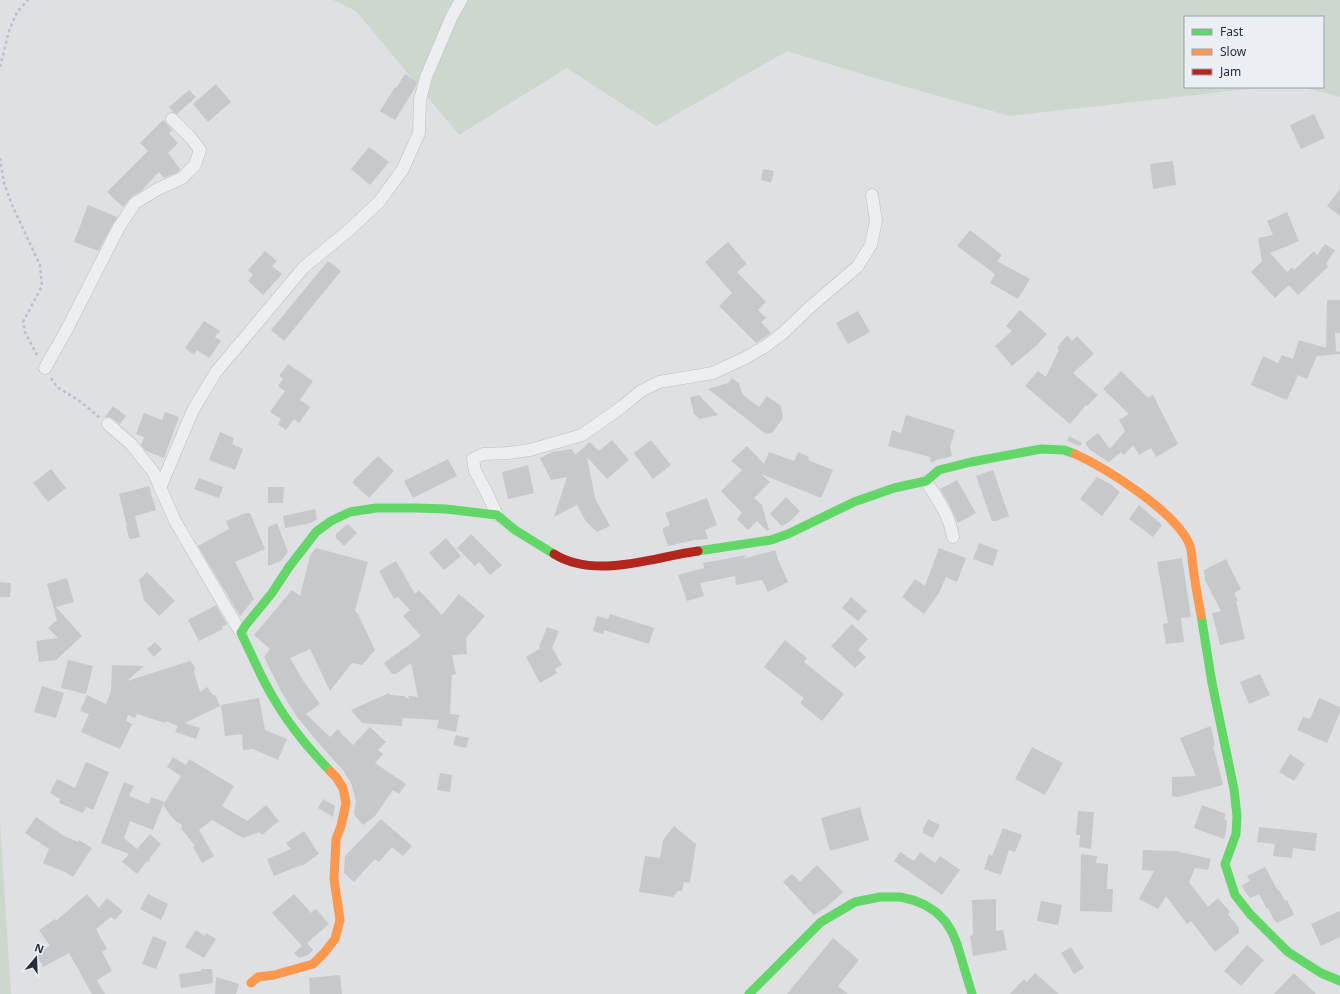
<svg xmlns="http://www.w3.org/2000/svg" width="1340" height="994" viewBox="0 0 1340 994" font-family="'Noto Sans',sans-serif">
<rect width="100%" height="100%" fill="#dee0e3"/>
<path fill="#ced7ce" d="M333,0H1340V97L1302,87H1323V17H1185V87H1266L1010,116L885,81L787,51L656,126L567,68L459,135L356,11Z
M0,822L11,994H0Z"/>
<path fill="#c6c8cc" d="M405,74L417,82L415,88L395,120L380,111L395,87L396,88Z
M216,84L231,102L208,122L193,104Z
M189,90L196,97L177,114L173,112L169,107Z
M1314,114L1325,138L1301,149L1290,125Z
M163,120L172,130L169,133L178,143L168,153L180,169L178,172L164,178L159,172L142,190L131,197L123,207L107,192L148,151L140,143Z
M369,147L389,162L370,185L351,169Z
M1173,161L1176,185L1153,189L1150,164Z
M763,169L774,171L771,183L761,180Z
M1340,189V216L1327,206Z
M88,205L117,217L98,251L74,242Z
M1287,212L1299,241L1270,253L1287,272L1292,267L1294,270L1314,251L1317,255L1325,244L1335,250L1326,264L1328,267L1298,295L1289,285L1275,298L1251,272L1262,261L1258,238L1273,235L1267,221Z
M970,230L1002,255L997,261L1030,279L1018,299L990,283L995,274L957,246Z
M728,242L747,264L737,272L766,302L758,310L766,318L761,322L771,333L756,343L719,306L732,293L705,262Z
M265,251L277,261L272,266L282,274L263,295L248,281L253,275L248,270Z
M328,261L341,271L284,341L271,330Z
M1327,300H1340V333H1335L1336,351L1340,352V354L1317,356L1307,379L1298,375L1287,400L1251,385L1263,356L1278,363L1282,355L1293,359L1299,340L1326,348Z
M1020,310L1047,334L1037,345L1012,366L995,346L1012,331L1006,326Z
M858,311L870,332L848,344L836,323Z
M204,321L220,331L215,337L221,341L209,358L197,350L194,355L185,348Z
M1067,335L1072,341L1077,336L1094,354L1073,373L1098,395L1087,406L1086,405L1070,424L1025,386L1038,371L1046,377L1059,350L1057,348Z
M288,364L313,381L300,400L310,407L299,423L294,419L286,430L278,424L281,419L270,412L285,391L278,386L283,379L279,376Z
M1121,371L1148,398L1153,395L1178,444L1156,457L1151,448L1139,455L1133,445L1124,455L1121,452L1109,462L1090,450L1085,443L1098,433L1110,449L1125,431L1119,420L1129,414L1103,389Z
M732,378L739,383L742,394L759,407L767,396L781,406L783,418L772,433L766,434L708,389L728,383Z
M699,395L718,415L700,419L694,414L690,397Z
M113,406L126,416L120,424L110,417H105Z
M165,412L179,417L164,458L146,451L141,445L144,437L136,434L144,413L162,420Z
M906,415L955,430L950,447L952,456L937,460L931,463L930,457L888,446L892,430L901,433Z
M220,432L234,438L232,444L243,449L235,470L209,460Z
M1069,436L1082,443L1080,446L1067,441Z
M612,440L629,460L607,479L587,457L595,498L610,526L597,532L585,520L577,505L554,517L567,477L551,480L540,458L552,452L572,449L575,455L590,442L599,451Z
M651,440L671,465L653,479L634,453Z
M747,446L764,464L769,452L794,461L798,452L809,457L808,460L833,470L821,498L761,474L770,482L754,498L762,505L769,530L767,531L757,521L748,530L737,519L742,513L721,491L742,470L731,461Z
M378,456L394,471L369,498L352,482Z
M448,459L457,476L413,498L404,481Z
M528,465L534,493L508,499L502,472Z
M51,469L66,488L48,502L33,483Z
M993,470L1009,516L996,521H992L976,476Z
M1097,477L1110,484L1120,492L1102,516L1080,499Z
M199,478L223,487L219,498L194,489Z
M957,480L976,513L958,523L949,504L940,489Z
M149,486L156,510L135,516L140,537L131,539L130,538H129L126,526H127L119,494Z
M268,487H284L283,503H268Z
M786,497L800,511L789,522L782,526L770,514Z
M707,498L717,525L705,530L708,539L694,540L668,546L663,532V528L670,525L665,513Z
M1139,505L1162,525L1153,537L1129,519Z
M315,509L317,519L311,523L285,528L283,516Z
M246,513H250L265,549L235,562L254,599L240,616L198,546L229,529L226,521Z
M277,523L288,552L281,561L268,566V527Z
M348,524L357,533L344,546L336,538V534L345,526Z
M471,534L502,565L490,575L479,562L475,566L457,548Z
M446,538L461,556L444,570L429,553Z
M979,543L998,550L993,566L973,559Z
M316,548L368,562L355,611L358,614L375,650L362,665L352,663L330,691L310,649L290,658L302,679L320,704L306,714L330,737L338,729L344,737H345L353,745L370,727L386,742L378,750L383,754L375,763L406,784L399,794L393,790L375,816L363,825L355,816L354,813L356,801L351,783L343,770L321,746L297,717L282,693L264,657L270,649L254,635L292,590L300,596L310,556Z
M939,548L966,558L957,582L946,577L939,593L924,614L902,597L915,579L925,586Z
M775,550L779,562L788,582L768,592L762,580L736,585L735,576L700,583L704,596L687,601L678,575L704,568L703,563L747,555L743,559Z
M1182,558L1191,617L1181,618L1184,642L1166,644L1163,624L1168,623L1157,562Z
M1226,559L1241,589L1234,593L1238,601H1236L1245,639L1220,645L1212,613L1221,611L1205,580L1204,570Z
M396,561L415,594L419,590L442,615L459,594L485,616L466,638L467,654L452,655L456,674L452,675L450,714L459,715L456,732L437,728L439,720L403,718L402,726L362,723L351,710L389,693L390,695L404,696L410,700L408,696L418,697L411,663L396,674H392L384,663L421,636L403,616L410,610L398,597L394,599L379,571Z
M147,572L175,601L159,616L144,600L139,580Z
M67,578L74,602L56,607L82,636L56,660L39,662L36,641L58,638L48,628L57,620L47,584Z
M0,582L11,583L10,597H0Z
M851,597L867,611L858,621L842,608Z
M216,605L227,624L222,627L223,629L199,641L188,620Z
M610,614L654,628L649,644L604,630L603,634L593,631L597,616L608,619Z
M852,624L868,639L858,650L866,657L855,668L831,646Z
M547,627L559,631L552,648L562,665L555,669L557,673L540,683L526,657L541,648L539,647Z
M785,640L807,658L804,662L844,694L822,721L800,703L804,698L764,667Z
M155,642L162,649L154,657L147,649Z
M68,660L93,666L86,694L61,688Z
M190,661L195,667L194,672L200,692L207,687L213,695H215L220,706L185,723L200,728L196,739L175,732L178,726L166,721L165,723L137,714L135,718L128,715L126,721L132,724L120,749L81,732L89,714L80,711L87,695L106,704L111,691L112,665L144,666L127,681Z
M1260,674L1270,695L1249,704L1240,682Z
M42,686L64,693L56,718L34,712Z
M259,698L265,730L287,739L278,760L253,749L243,750L242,734L225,736L221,705Z
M1319,698L1340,707V712L1327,743L1297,730L1303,717L1310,719Z
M1211,726L1215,746H1213L1223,785L1178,797L1172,796V777L1196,776L1180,738Z
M456,735L469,738L466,748L453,745Z
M1032,747L1063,763L1045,795L1015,779Z
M1290,754L1305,764L1294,781L1279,772Z
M173,757L186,765L189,759L234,786L222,806L247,821L266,805L279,821L262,835L259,832L243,838L212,820L199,830L214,856L202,863L193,847L195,846L181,828L182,825L174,820L163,805L181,776L167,767Z
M86,762L109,772L93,810L86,807L83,813L59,803L60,799L50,793L57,779L75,788Z
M440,773L452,775L450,792L437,790Z
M124,782L134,786L129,796L149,804L151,797L164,802L153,830L130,821L124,838L137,849L150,834L161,844L149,859L150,861V862L147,861L137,874L122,862L129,854L101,843Z
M323,799L335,806L333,817L318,808Z
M1202,805L1226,814L1224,819L1227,820L1226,832L1224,839L1194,828Z
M860,807L869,840L830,851L821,818Z
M1078,811L1094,812L1091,849L1079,847L1080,835H1076Z
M36,817L64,836L78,842L79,840L92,848L73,877L65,872L43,863L49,849L25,833Z
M381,819L412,846L403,856L392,847L379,862L375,859L354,882L344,873L345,856Z
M928,819L940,825L933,838L923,833V829Z
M674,826L696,844L690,883L684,882L682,891H678L673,897L639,892L645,856L660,858L663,840Z
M1259,827L1317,833L1315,851L1293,848L1292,858L1273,856L1275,844L1257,842Z
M1003,828L1022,835L1015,852L1009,850L1001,875L984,869L989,854L992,856Z
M304,831L319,854L302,866L301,865L274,876L267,859L291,849L286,843Z
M1143,850L1176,851L1211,859L1208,870L1195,868L1189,882L1208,907L1218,898L1230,912L1228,914L1239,928V933L1215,952L1191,921L1187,924L1166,896L1158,909L1139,899L1154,871L1142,870Z
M900,852L914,861L920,852L935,863L940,856L960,870L942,895L894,861Z
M1081,854L1097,856L1096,863L1108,864L1107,889H1113L1112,912L1080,911Z
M817,865L843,892L827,907L814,915L783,882L792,874L800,882Z
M1265,867L1278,891L1279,890L1285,901L1287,900L1294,915L1277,923L1274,920L1268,908L1267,909L1259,894L1250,898L1244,890L1242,885L1250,881L1247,876Z
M87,894L99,908L107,898L123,911L115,920L111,917L96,929L107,949L102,952L112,971L97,980L105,994H92L69,953L43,967L36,954L50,946L39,930L55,919L56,921Z
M148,894L168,904L161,920L140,909Z
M294,894L311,913L316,909L329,924L307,943L313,950L308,955L299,958L294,953L302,946L272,913Z
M996,899V931L1003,930L1007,950L973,956L970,936L973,935L972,900Z
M1041,901L1062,905L1058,925L1037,921Z
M1340,911V937L1321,946L1311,924Z
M196,930L205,936L206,933L216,939L204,958L185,947Z
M153,936L167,942L156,969L142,964Z
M833,938L859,960L838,986L848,994H787Z
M1247,945L1264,960L1241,986L1224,971Z
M1071,947L1084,968L1074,974L1061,953Z
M201,969H212L213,983L181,988L179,974L201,971Z
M1035,973L1059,994H1010L1024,979L1027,982Z
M1294,973L1316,994H1274Z
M340,975L342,994H310L309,978Z
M216,977L239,984L236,994H215Z"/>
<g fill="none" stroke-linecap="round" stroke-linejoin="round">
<g stroke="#bcbec1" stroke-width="13">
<path id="street" d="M45,368L66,331L119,227L135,203L156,190L182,178L195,165L200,150L191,138L172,119
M108,424L131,444L154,473L175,521L241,633
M926,481C938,500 949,514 953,537
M160,488L193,410L216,372L304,267L348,231L379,202L403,169L419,133L420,100L426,77L452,16L461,0
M497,515L486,491L475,471L473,459L483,454L508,453L530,450L582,435L623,406L641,391L659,382L713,373L745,358L766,346L783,333L810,307L857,267L871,245L876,221L872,195"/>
</g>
<path stroke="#bdbfc4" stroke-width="2.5" stroke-dasharray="3 3" stroke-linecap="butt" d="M0,67L9,31L17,12L28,0
M0,158L4,183L12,205L40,265L42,286L23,322L25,332L38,357
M51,378L57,387L81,402L100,418"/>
<use href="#street" stroke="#edeef1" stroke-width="12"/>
<path stroke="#63d668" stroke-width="9" d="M698,551L771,540L788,534L854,502L894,488L926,481L939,470L971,462L1041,449L1064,450L1075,454
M1201,615L1212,683L1234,789L1237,816L1236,834L1225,864L1235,895L1250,914L1288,952L1321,973L1340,981
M330,771C309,749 289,725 274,699C261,678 252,655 241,633L245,626L272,593L289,567L316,532L331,521L350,512L376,508H417L446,509L497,515L515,530L554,554
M749,994L821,922L855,902L880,897H900L913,900L925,905L936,912L945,921L952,932L957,944L972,994"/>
<path stroke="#ff974d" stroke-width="9" d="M1075,454C1106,468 1178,513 1190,546C1192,552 1192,561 1193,567C1195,583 1198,599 1201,615
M251,983L258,977L274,975L313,964L324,953L335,939L340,920L334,879L336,839L341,826L346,803L343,788L336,777L330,771"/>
<path stroke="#b3261e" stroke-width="9" d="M554,554C596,580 653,557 698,551"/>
</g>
<rect x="1184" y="16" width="140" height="72" fill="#ebeff4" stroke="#9ca2ab"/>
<rect x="1192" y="29" width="20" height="6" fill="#63d668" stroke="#9ca2ab"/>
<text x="1220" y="36" font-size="12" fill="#252e3d">Fast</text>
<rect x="1192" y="49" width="20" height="6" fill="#ff974d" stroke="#9ca2ab"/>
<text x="1220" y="56" font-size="12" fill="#252e3d">Slow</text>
<rect x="1192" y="69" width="20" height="6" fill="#b3261e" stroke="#9ca2ab"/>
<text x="1220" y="76" font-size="12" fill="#252e3d">Jam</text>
<g transform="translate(36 958) rotate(19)" stroke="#ebeff4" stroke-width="3" paint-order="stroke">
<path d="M0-3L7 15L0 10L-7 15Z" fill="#252e3d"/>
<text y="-6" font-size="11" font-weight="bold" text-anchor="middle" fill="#252e3d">N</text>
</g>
</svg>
